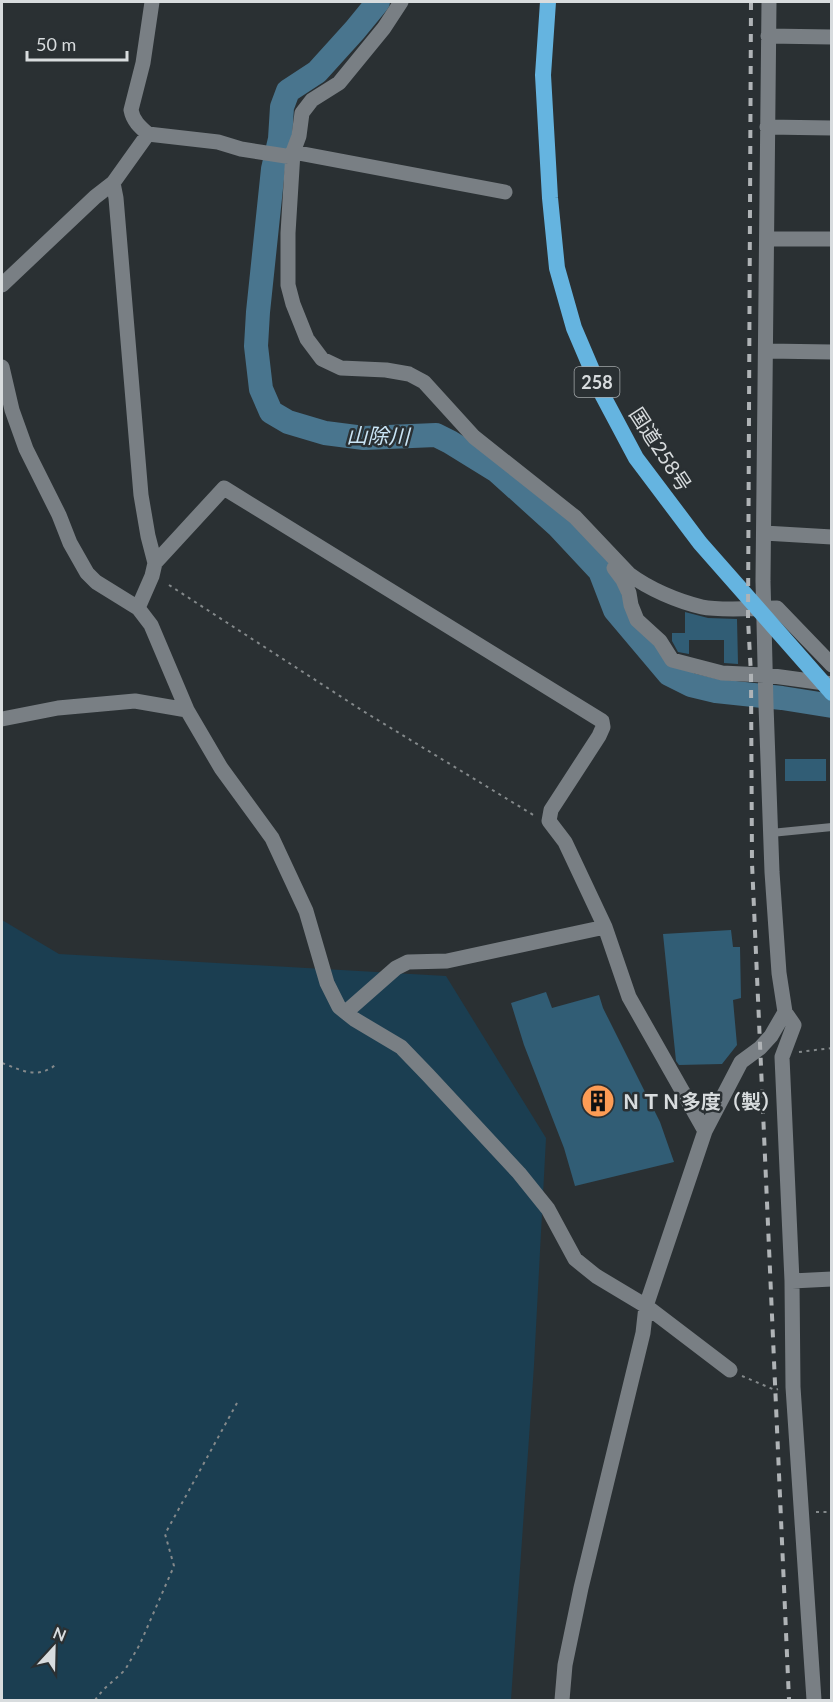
<svg xmlns="http://www.w3.org/2000/svg" width="833" height="1702" viewBox="0 0 833 1702" font-family="Lato,'Noto Sans JP',sans-serif">
<rect width="100%" height="100%" fill="#2a3033"/>
<path fill="#1b3e51" d="M2,920L59,954L446,976L546,1138L534,1365L511,1700H2Z"/>
<g fill="none" stroke-linecap="round" stroke-linejoin="round">
<path stroke="#49758e" stroke-width="24" d="M378,2L355,30L317,72L288,91L282,107L280,139L273,169L258,312L256,346L261,389L271,412L288,422L325,433L364,438L436,435L450,442L497,471L558,526L600,571L615,610L669,674L691,685L716,691L782,698L832,706"/>
</g>
<path fill="#315d75" d="M685,612L708,618L737,619L738,664L724,663V640H689V654L678,652L672,641V633H685Z
M785,759H826V781H785Z
M731,930L733,947H740L741,998L733,1000L737,1045L722,1064L679,1065L676,1061L663,934Z
M546,992L552,1008L599,995L603,1008L660,1122L674,1162L575,1186L564,1148L524,1045L511,1003Z"/>
<g fill="none" stroke-linecap="round" stroke-linejoin="round">
<path stroke="#84898b" stroke-width="2" stroke-dasharray="3 4.5" stroke-linecap="butt" d="M169,585L363,711L535,816
M799,1052L832,1048
M2,1063C24,1071 38,1080 58,1063
M742,1376L775,1390L778,1389
M816,1512H832
M95,1700L103,1690L125,1670L140,1644L174,1566L165,1534L237,1403"/>
<path stroke="#797f84" stroke-width="8" d="M771,833L832,827"/>
<path stroke="#797f84" stroke-width="15" d="M152,2L143,63L131,110C133,121 140,127 148,134L218,142L241,149L292,157
M401,2L384,28L339,83L312,100L302,113L299,136L293,152L288,233V285L293,304L307,339L322,359L341,368L386,370L409,374L424,382L474,437L575,517L629,574C649,589 677,601 702,607C720,611 757,608 777,608L832,665
M769,2L763,581L766,705L772,872L779,973L785,1012L794,1025L782,1057L792,1281L793,1387L814,1700
M768,36L832,37
M767,127L832,128
M293,152L505,192
M767,239H832
M2,285L95,197L113,183
M767,351L832,352
M2,367L12,410L26,449L59,515L70,543L87,573L96,582L138,608L151,625L187,710L221,768L272,838L306,911L327,983L339,1007L354,1019L401,1047L428,1075L519,1173L548,1209L575,1259L596,1276L646,1306L730,1370
M764,533L832,537
M155,563L224,488L602,721L603,727L599,736L551,810L549,821L565,842L605,927L629,997L705,1131
M614,568L623,580L629,593L631,605L637,620L660,641L672,660L722,673L766,675L832,684
M138,608L152,576L155,563L148,536L141,495L116,198L113,183L148,134
M2,719L58,708L135,701L187,710
M346,1012L396,968L408,962L447,961L605,927
M792,1281L832,1279
M562,1700L565,1665L581,1588L643,1333L646,1306L705,1131L741,1062L760,1048L771,1036L785,1012"/>
<path stroke="#65b4e0" stroke-width="16" d="M548,2L543,75L550,198L557,268L574,328L603,396L636,458L700,543L832,693"/>
<path stroke="#afb3b6" stroke-width="4" stroke-dasharray="8 8" stroke-linecap="butt" d="M751,2L748,620L751,674L752,863L789,1700"/>
</g>
<defs>
<g id="building-disc" transform="scale(1.725)"><circle r="9.5" fill="#fd9c55" stroke="#2a3033"/><path d="M-4-6H4V6H1V3H-1V6H-4ZM-2.5-4.3h1.7v1.8h-1.7ZM.8-4.3h1.7v1.8H.8ZM-2.5-1h1.7V.8h-1.7ZM.8-1h1.7V.8H.8Z" fill="#111"/></g>
</defs>
<g fill-rule="evenodd">
<use href="#building-disc" x="598" y="1101"/>
</g>
<g text-anchor="middle" dominant-baseline="central" stroke-width="5" stroke-linejoin="round" paint-order="stroke">
<rect fill="#2a3033" stroke="#a4a8ab" stroke-width="1.5" x="574.5" y="367" width="45" height="30" rx="4.5"/>
<g font-size="18" font-weight="bold" fill="#d8dcde">
<text x="597" y="382">258</text>
</g>
<g font-size="20" fill="#d8dcde" stroke="#2a3033">
<text transform="translate(661 449) rotate(57)">国道258号</text>
</g>
<g font-size="20" font-weight="bold" fill="#d8dcde" stroke="#2a3033" text-anchor="start">
<text x="621" y="1101">ＮＴＮ多度（製）</text>
</g>
<g font-size="21" font-style="italic" fill="#cae5f6" stroke="#2a3033">
<text transform="translate(378 435) rotate(1)">山除川</text>
</g>
</g>
<rect width="833" height="1702" fill="none" stroke="#d8dcde" stroke-width="6"/>
<g transform="translate(54 1648) rotate(22)" stroke="#2a3033" stroke-width="4.5" paint-order="stroke">
<path d="M0-4.5L10 22L0 15L-10 22Z" fill="#d8dcde"/>
<text y="-9" font-size="16" font-weight="bold" text-anchor="middle" fill="#d8dcde">N</text>
</g>
<path d="M27 51v9h100v-9" fill="none" stroke="#d8dcde" stroke-width="3"/>
<text x="36" y="51" font-size="18" fill="#d8dcde" stroke="#2a3033" stroke-width="4.5" paint-order="stroke">50 m</text>
</svg>
